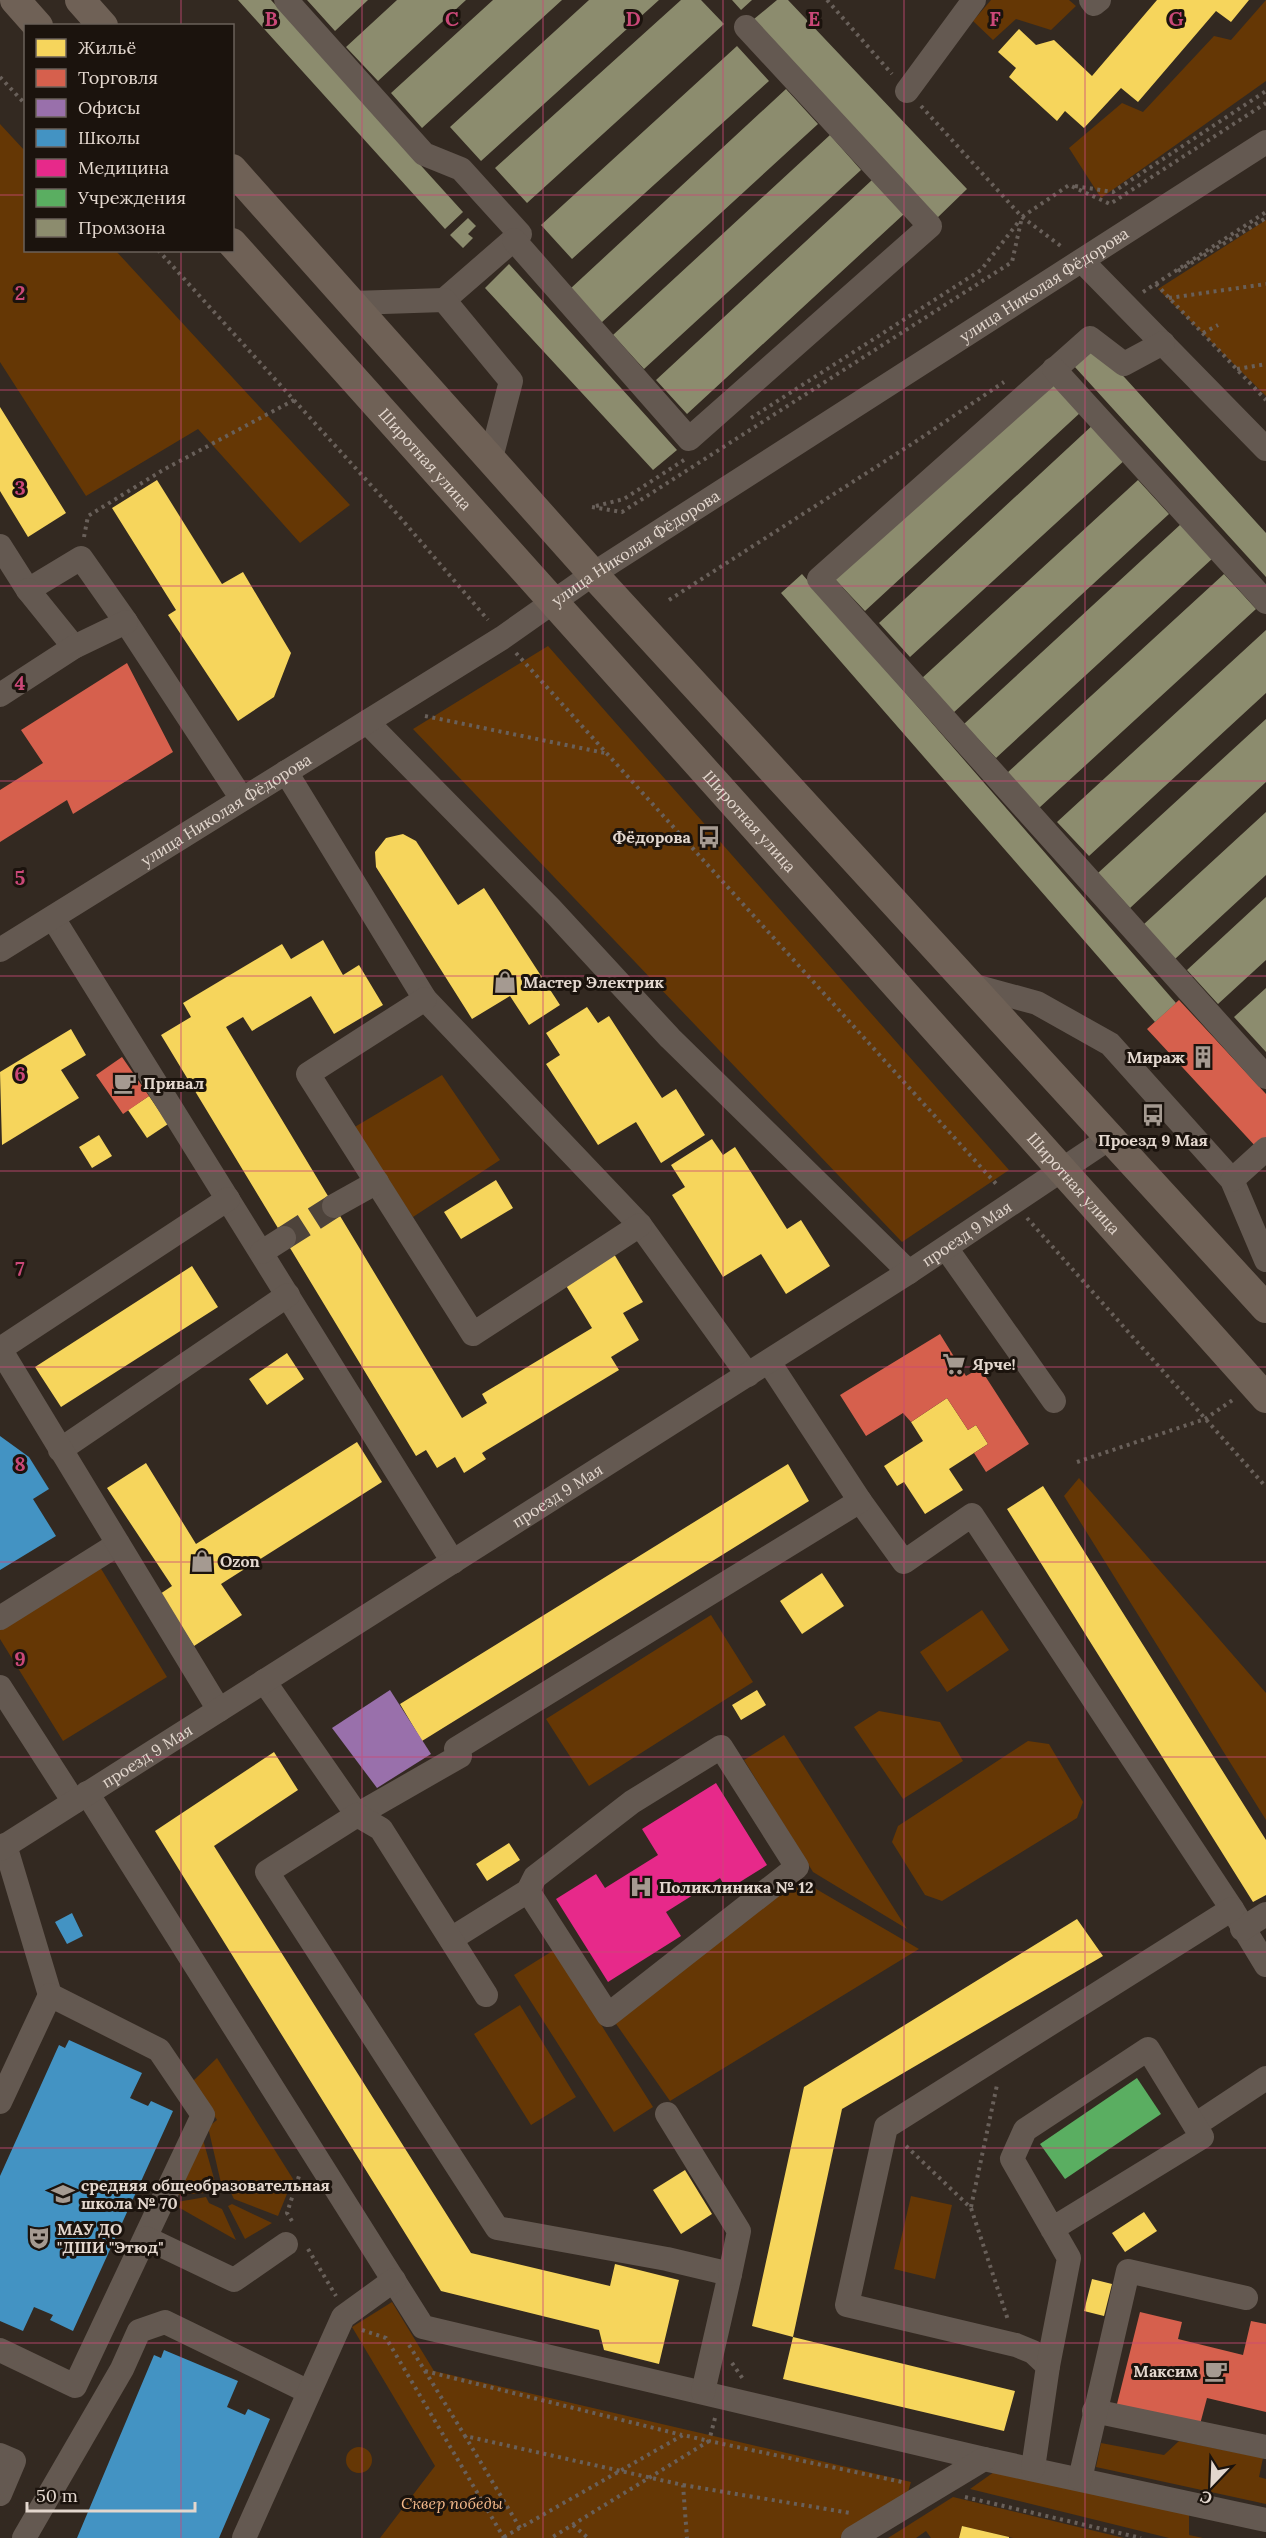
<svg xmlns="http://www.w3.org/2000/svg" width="1266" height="2538" viewBox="0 0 1266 2538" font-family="Lora,serif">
<rect width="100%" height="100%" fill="#332921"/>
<path fill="#653705" d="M991,0H1069L1076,6L1051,30L1016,19L993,40L973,21Z
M1266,0V81L1101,198L1069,148L1122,103L1143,112L1214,36L1231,40Z
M0,124L25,151L26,250L116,251L350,505L300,543L198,429L86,496L0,362Z
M1266,220V396L1158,289Z
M548,646L1009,1170L902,1242L413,729Z
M442,1075L500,1160L413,1217L353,1128Z
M1079,1478L1266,1693V1820L1064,1496Z
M100,1567L167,1677L63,1741L0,1639V1628Z
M982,1610L1009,1650L947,1692L920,1652Z
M711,1615L753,1682L589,1786L546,1719Z
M879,1711L940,1722L963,1761L903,1799L854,1727Z
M784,1735L907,1929L813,1872L744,1760Z
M1028,1741L1049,1744L1083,1802L1077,1818L942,1901L925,1895L892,1842L898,1826Z
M799,1879L919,1949L670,2101L614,2021Z
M554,1950L653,2107L614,2132L514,1975Z
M520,2005L576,2097L531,2125L474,2034Z
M217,2058L293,2179L278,2216L234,2199L228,2187L221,2183L208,2127L217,2120L193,2081Z
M202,2136L215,2182L208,2186L205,2193L175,2195Z
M911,2196L952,2205L935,2279L894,2269Z
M206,2197L209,2203L222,2209L236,2240L171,2203Z
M232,2204L272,2223L245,2239L228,2206Z
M392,2302L434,2371L911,2482L907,2495L840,2538H380L435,2466L352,2327Z
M1179,2441L1263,2458L1259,2477L1266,2479V2504L1096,2467L1101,2443L1164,2455Z
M346 2460a13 13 0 1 1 26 0a13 13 0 1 1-26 0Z
M994,2472L1189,2512V2535L1203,2538H1169L970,2489Z
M953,2497L1124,2538H1013L962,2526L959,2538H931L926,2531L916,2538H888Z"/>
<path fill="#f6d55c" d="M1157,0H1249L1231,22L1216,11L1138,102L1121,88L1084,128L1065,111L1057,121L1009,77L1016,68L998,52L1019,29L1036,45L1054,40L1092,76Z
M0,407L66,513L28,537L0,491Z
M157,480L222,584L243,572L291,653L274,697L238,721L168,615L176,610L112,508Z
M403,834L416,841L458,905L484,888L560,1005L529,1025L510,996L472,1019L376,867L375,852L386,838Z
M323,940L343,975L359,965L383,1005L334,1034L311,996L252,1031L243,1017L226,1027L462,1418L487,1403L482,1394L592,1328L565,1284L614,1254L643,1302L623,1313L639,1340L611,1357L619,1370L482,1453L486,1459L464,1473L455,1457L437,1468L426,1450L416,1456L161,1035L191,1017L183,1003L282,944L291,959Z
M587,1007L598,1023L609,1016L662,1098L676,1089L705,1135L661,1163L636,1122L598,1145L546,1064L560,1055L546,1033Z
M71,1029L86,1055L61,1070L79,1098L2,1145L0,1072Z
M149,1096L168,1124L147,1138L128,1110Z
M99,1135L112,1156L92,1168L79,1147Z
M712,1139L723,1155L735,1147L787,1229L801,1220L830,1266L786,1294L761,1254L723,1277L672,1195L685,1187L671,1165Z
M496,1180L513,1208L461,1239L444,1212Z
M192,1266L218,1307L61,1407L35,1367Z
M287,1353L304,1379L267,1405L249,1379Z
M947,1398L968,1430L976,1425L988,1444L949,1469L963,1490L925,1514L904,1482L897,1486L884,1466L923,1441L911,1422Z
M357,1442L382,1482L221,1584L242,1615L194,1646L160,1594L172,1586L107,1488L146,1463L196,1544Z
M788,1464L809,1501L422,1741L400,1704Z
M1043,1486L1266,1840V1895L1253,1902L1007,1509Z
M822,1573L844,1606L802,1634L780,1601Z
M757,1690L766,1705L741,1720L732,1705Z
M274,1752L298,1790L214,1846L471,2253L610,2286L615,2264L679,2280L659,2364L604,2350L599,2330L441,2291L155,1831Z
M509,1843L520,1860L487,1881L476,1864Z
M1077,1919L1103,1956L842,2109L793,2337L752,2326L804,2087Z
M685,2170L712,2214L681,2234L653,2190Z
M1144,2212L1157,2231L1125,2252L1112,2233Z
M1092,2279L1112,2284L1104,2316L1084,2311Z
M793,2337L1015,2391L1004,2431L783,2379Z
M962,2526L1009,2537V2538H959Z"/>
<path fill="#d6604d" d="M127,663L173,752L73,814L67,800L0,842V790L43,763L21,730Z
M1179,1000L1266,1094V1139L1257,1148L1147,1029Z
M122,1057L149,1096L123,1114L96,1075Z
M940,1334L966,1376L980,1368L1029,1444L986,1472L974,1453L988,1444L976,1425L968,1430L947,1398L911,1422L903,1413L866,1436L840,1395Z
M1140,2312L1182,2322L1178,2339L1243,2355L1251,2321L1266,2324V2412L1207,2398L1199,2428L1116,2408Z"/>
<path fill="#9970ab" d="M390,1690L431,1754L377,1788L332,1728Z"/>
<path fill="#4393c3" d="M0,1436L29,1457L49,1489L33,1499L56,1536L0,1570Z
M72,1913L83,1936L67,1944L55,1922Z
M69,2040L142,2073L130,2098L148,2106L151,2101L173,2111L73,2331L50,2320L53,2315L34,2307L23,2331L0,2321V2176L59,2045L65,2048Z
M164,2350L238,2381L227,2407L245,2415L248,2409L270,2419L219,2538H77L154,2355L161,2358Z"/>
<path fill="#e7298a" d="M716,1783L767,1865L727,1890L720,1878L666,1912L681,1936L608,1982L556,1899L596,1874L605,1888L658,1855L642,1829Z"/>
<path fill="#5aae61" d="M1137,2078L1161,2114L1065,2179L1040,2144Z"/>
<path fill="#8c8c6e" d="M238,0H271L463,212L445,229Z
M307,0H368L335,31Z
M397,0H466L378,81L346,47Z
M493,0H562L422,128L391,93Z
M589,0H659L481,161L450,127Z
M681,0H701L724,24L527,203L495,168Z
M732,0H752L741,10Z
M777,0H788L967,189L935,220L748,24Z
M737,46L769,81L572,259L541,225Z
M786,89L818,124L601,323L570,289Z
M830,135L861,170L644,369L613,335Z
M872,180L904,214L687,414L656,380Z
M468,218L476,226L468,234L473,238L463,248L450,235Z
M509,264L677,450L653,470L485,288Z
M1096,346L1266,533V577L1074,366Z
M1050,378L1081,412L865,611L833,577Z
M1095,423L1127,458L910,657L879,623Z
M1138,480L1169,514L952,714L921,679Z
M1181,524L1213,558L996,758L964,724Z
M802,574L1176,1003L1155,1022L781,593Z
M1224,574L1256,609L1039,808L1007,773Z
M1266,630V693L1089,856L1057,822Z
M1266,719V782L1130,908L1098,873Z
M1266,812V875L1175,959L1143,925Z
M1266,897V960L1218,1004L1187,970Z
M1266,988V1052L1234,1017Z"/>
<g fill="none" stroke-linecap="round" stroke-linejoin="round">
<path stroke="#4d433b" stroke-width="24" stroke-dasharray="24 12" stroke-linecap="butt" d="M284,1238L334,1206"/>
<path stroke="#69605a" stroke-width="4" stroke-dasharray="3 4.5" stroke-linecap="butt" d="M827,0L892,74
M0,77L26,105
M921,106L1022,217L1062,247
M1075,186L1113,192L1266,91
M158,250L398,515L488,620
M1178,271L1266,218
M1156,284L1266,400
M1143,292L1266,212
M1169,298L1266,284
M1203,333L1218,325
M1237,369L1266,364
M751,418L981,270L1020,220
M596,506L624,499L684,460
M592,507L622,512L1012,262L1022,217L1069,185L1110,204L1266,103
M84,537L88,516L163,470L294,400
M669,600L918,440L1004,382
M516,653L998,1186
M425,716L605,753
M1027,1218L1266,1487
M1077,1462L1205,1419L1234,1399
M906,2146L971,2208L1008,2320
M971,2207L997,2085
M292,2221L287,2213L299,2176L297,2173
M308,2249L336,2296
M362,2330L386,2338L504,2538
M409,2345L465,2436
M732,2363L743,2379
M425,2371L682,2435
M715,2418L709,2441L902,2482
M683,2485L850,2513
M965,2497L1141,2538
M573,2525L588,2538
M520,2528L465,2436L683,2485L687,2538
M504,2537L683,2435L709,2441L551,2538"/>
<g stroke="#645951" stroke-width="24">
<path d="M286,0L424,154L461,169L520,234L444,300"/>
<path d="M1091,0L1094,4L1099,0"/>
<path d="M907,91L974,0"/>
<path d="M514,240L689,439L930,226L746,27"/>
<path d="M1082,261L1266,449"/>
<path d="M353,303L444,300L511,381L491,458"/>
<path d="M1163,343L1124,364L1090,338L819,579L1266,1077"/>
<path d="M1054,369L1266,602"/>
<path d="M0,546L28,590L81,558L126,622L242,799"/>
<path d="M28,590L74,647"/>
<path d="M0,695L74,647L126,622"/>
<path d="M367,722L550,908L670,1038L909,1272"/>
<path d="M286,772L425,999L640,1225L748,1375"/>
<path d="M53,918L453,1562"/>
<path id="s1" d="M0,950L502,638L593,574L1266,142"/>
<path d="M971,985L1037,1003L1110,1044L1232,1180L1266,1260"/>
<path d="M425,999L308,1074L473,1334L640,1225"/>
<path d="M1232,1180L1266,1149"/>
<path d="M334,1206L377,1182"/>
<path d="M946,1248L1054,1401"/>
<path d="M262,1252L284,1238"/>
<path d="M60,1450L288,1295"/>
<path d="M860,1501L904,1562L972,1515L1232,1909L1266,1965"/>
<path d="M0,1618L118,1544"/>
<path d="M264,1681L357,1815L460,1756L456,1749L860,1501L769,1362"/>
<path d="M0,1687L74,1802"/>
<path d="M219,1710L0,1349L228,1199"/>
<path d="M87,1793L423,2327L984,2459L1266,2520"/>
<path d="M5,1845L50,1995"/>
<path id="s2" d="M0,1849L909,1272L1111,1137"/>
<path d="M1242,1929L1266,1914"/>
<path d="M451,1939L528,1891L535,1877L632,1802L721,1747L797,1867L608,2015L528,1891"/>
<path d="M486,1995L381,1829L357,1815L267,1872L497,2228L667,2259L730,2274L703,2392"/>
<path d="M0,2102L50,1995L159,2050L203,2115L75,2386L0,2350"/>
<path d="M667,2114L739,2231L730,2274"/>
<path d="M1195,2125L1266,2078"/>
<path d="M146,2238L234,2280L286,2244"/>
<path d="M1048,2366L1033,2352L1016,2345L847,2305L886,2127L1232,1909"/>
<path d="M1094,2411L1266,2447"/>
<path d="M0,2455L14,2461L0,2494"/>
<path d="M1033,2468L1048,2366L1069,2258L1012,2159L1025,2130L1148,2049L1202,2137L1052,2229"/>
<path d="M1080,2479L1128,2271L1246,2298"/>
<path d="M24,2538L122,2369L139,2331L165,2322L309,2392"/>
<path d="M244,2538L343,2317L394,2280"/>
<path d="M853,2538L984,2459"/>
</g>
<g stroke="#6f6156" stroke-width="30">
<path d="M15,0L38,26"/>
<path d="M80,0L103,26"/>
<path d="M232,169L593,574L1266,1308"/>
<path id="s3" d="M232,243L1266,1398"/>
</g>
</g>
<path fill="none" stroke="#ca4878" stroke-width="1.5" stroke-opacity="0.55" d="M181,0V26M362,0V2538M543,0V2538M723,0V2538M904,0V2538M1085,0V2538M0,195H26M232,195H1266M181,250V2538M0,390H1266M0,586H1266M0,781H1266M0,976H1266M0,1171H1266M0,1367H1266M0,1562H1266M0,1757H1266M0,1952H1266M0,2148H1266M0,2343H1266"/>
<defs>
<g id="bus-bare" transform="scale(1.8)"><path d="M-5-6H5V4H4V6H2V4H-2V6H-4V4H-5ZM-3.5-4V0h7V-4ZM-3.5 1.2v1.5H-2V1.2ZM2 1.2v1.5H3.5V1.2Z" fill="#a59a91" stroke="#1b130d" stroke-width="2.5" paint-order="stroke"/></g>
<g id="shop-bare" transform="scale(1.8)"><path d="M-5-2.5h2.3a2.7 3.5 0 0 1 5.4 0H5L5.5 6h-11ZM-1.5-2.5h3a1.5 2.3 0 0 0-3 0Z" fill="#a59a91" stroke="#1b130d" stroke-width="2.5" paint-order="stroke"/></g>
<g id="building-bare" transform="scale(1.8)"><path d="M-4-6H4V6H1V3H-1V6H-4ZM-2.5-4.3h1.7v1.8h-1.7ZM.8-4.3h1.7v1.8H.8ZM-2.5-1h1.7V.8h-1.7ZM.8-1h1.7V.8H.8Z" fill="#a59a91" stroke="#1b130d" stroke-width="2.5" paint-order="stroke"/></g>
<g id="cafe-bare" transform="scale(1.8)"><path d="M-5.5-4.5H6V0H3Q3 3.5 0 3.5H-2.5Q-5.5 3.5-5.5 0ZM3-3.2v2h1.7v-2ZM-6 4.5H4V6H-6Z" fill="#a59a91" stroke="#1b130d" stroke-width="2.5" paint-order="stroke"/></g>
<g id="supermarket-bare" transform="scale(1.8)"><path d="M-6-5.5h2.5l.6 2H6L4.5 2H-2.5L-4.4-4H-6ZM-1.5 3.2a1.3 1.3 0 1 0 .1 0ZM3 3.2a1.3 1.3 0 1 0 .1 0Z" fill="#a59a91" stroke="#1b130d" stroke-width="2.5" paint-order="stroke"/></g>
<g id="hospital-bare" transform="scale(1.8)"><path d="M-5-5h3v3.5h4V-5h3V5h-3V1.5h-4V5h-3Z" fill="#a59a91" stroke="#1b130d" stroke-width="2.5" paint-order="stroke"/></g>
<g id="school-bare" transform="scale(1.8)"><path d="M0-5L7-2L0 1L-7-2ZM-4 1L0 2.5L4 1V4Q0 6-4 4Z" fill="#a59a91" stroke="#1b130d" stroke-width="2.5" paint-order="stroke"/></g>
<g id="theatre-bare" transform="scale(1.8)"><path d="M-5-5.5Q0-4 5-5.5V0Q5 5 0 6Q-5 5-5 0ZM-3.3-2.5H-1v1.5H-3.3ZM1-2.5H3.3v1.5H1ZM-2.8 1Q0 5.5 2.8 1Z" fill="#a59a91" stroke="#1b130d" stroke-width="2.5" paint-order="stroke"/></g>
</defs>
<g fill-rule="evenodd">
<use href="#bus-bare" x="709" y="837"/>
<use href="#shop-bare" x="505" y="982"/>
<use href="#building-bare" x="1203" y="1057"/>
<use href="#cafe-bare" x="125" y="1083"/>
<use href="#bus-bare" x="1153" y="1115"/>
<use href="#supermarket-bare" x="954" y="1364"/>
<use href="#shop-bare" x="202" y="1561"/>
<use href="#hospital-bare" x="641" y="1887"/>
<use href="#school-bare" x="63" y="2194"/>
<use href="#theatre-bare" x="39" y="2238"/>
<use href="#cafe-bare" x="1216" y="2371"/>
</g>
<g text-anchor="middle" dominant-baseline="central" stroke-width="6" stroke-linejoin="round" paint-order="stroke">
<g font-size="16" fill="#e3d7ce" stroke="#1b130d">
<text stroke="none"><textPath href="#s1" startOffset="1238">улица Николая Фёдорова</textPath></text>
<text stroke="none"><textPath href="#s3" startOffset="290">Широтная улица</textPath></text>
<text stroke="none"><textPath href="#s1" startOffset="752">улица Николая Фёдорова</textPath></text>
<text stroke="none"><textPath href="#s1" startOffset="266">улица Николая Фёдорова</textPath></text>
<text stroke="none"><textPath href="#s3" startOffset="776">Широтная улица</textPath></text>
<text stroke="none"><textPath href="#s3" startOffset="1262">Широтная улица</textPath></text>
<text stroke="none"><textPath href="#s2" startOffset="1146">проезд 9 Мая</textPath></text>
<text stroke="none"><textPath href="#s2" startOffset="660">проезд 9 Мая</textPath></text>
<text stroke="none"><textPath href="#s2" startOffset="174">проезд 9 Мая</textPath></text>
</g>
<g font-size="16" font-weight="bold" fill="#e3d7ce" stroke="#1b130d" text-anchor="start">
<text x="691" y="837" text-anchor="end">Фёдорова</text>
<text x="523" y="982">Мастер Электрик</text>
<text x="1185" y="1057" text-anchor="end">Мираж</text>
<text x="143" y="1083">Привал</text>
<text x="1153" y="1140" text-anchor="middle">Проезд 9 Мая</text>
<text x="972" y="1364">Ярче!</text>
<text x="220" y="1561">Ozon</text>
<text x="659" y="1887">Поликлиника № 12</text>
<text x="81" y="2185">средняя общеобразовательная<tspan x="81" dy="18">школа № 70</tspan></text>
<text x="57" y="2229">МАУ ДО<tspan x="57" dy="18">"ДШИ "Этюд"</tspan></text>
<text x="1198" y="2371" text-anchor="end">Максим</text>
</g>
<g font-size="16" font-style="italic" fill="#f4b98a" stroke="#1b130d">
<text x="452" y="2503">Сквер победы</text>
</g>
</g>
<g font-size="20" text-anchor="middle" font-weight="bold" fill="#ca4878" stroke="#1b130d" stroke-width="6" stroke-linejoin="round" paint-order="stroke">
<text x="271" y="26">B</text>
<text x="452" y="26">C</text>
<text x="633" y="26">D</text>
<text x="814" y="26">E</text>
<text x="995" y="26">F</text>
<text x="1176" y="26">G</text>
<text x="20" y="300">2</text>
<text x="20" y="495">3</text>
<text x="20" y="690">4</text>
<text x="20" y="885">5</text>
<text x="20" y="1081">6</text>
<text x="20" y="1276">7</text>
<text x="20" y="1471">8</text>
<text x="20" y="1666">9</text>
</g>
<rect x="24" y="24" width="210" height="228" fill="#1b130d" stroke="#6b615a" stroke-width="1.5"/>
<rect x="36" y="39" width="30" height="18" fill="#f6d55c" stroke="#6b615a" stroke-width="1.5"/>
<text x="78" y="54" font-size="18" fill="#e3d7ce">Жильё</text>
<rect x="36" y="69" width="30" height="18" fill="#d6604d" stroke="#6b615a" stroke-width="1.5"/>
<text x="78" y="84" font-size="18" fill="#e3d7ce">Торговля</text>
<rect x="36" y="99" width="30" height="18" fill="#9970ab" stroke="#6b615a" stroke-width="1.5"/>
<text x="78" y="114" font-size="18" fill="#e3d7ce">Офисы</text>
<rect x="36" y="129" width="30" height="18" fill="#4393c3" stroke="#6b615a" stroke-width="1.5"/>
<text x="78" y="144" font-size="18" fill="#e3d7ce">Школы</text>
<rect x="36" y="159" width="30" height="18" fill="#e7298a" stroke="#6b615a" stroke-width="1.5"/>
<text x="78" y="174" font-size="18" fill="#e3d7ce">Медицина</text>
<rect x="36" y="189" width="30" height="18" fill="#5aae61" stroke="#6b615a" stroke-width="1.5"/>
<text x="78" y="204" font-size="18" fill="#e3d7ce">Учреждения</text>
<rect x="36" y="219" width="30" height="18" fill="#8c8c6e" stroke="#6b615a" stroke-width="1.5"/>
<text x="78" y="234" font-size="18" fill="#e3d7ce">Промзона</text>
<g transform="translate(1212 2484) rotate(203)" stroke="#1b130d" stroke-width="4.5" paint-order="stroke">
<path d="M0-4.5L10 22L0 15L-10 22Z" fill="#e3d7ce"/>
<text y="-9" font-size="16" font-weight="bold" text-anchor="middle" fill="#e3d7ce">С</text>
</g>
<path d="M27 2502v9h168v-9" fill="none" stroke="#e3d7ce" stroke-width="3"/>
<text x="36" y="2502" font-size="18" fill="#e3d7ce" stroke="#1b130d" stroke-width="4.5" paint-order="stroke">50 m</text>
</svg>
